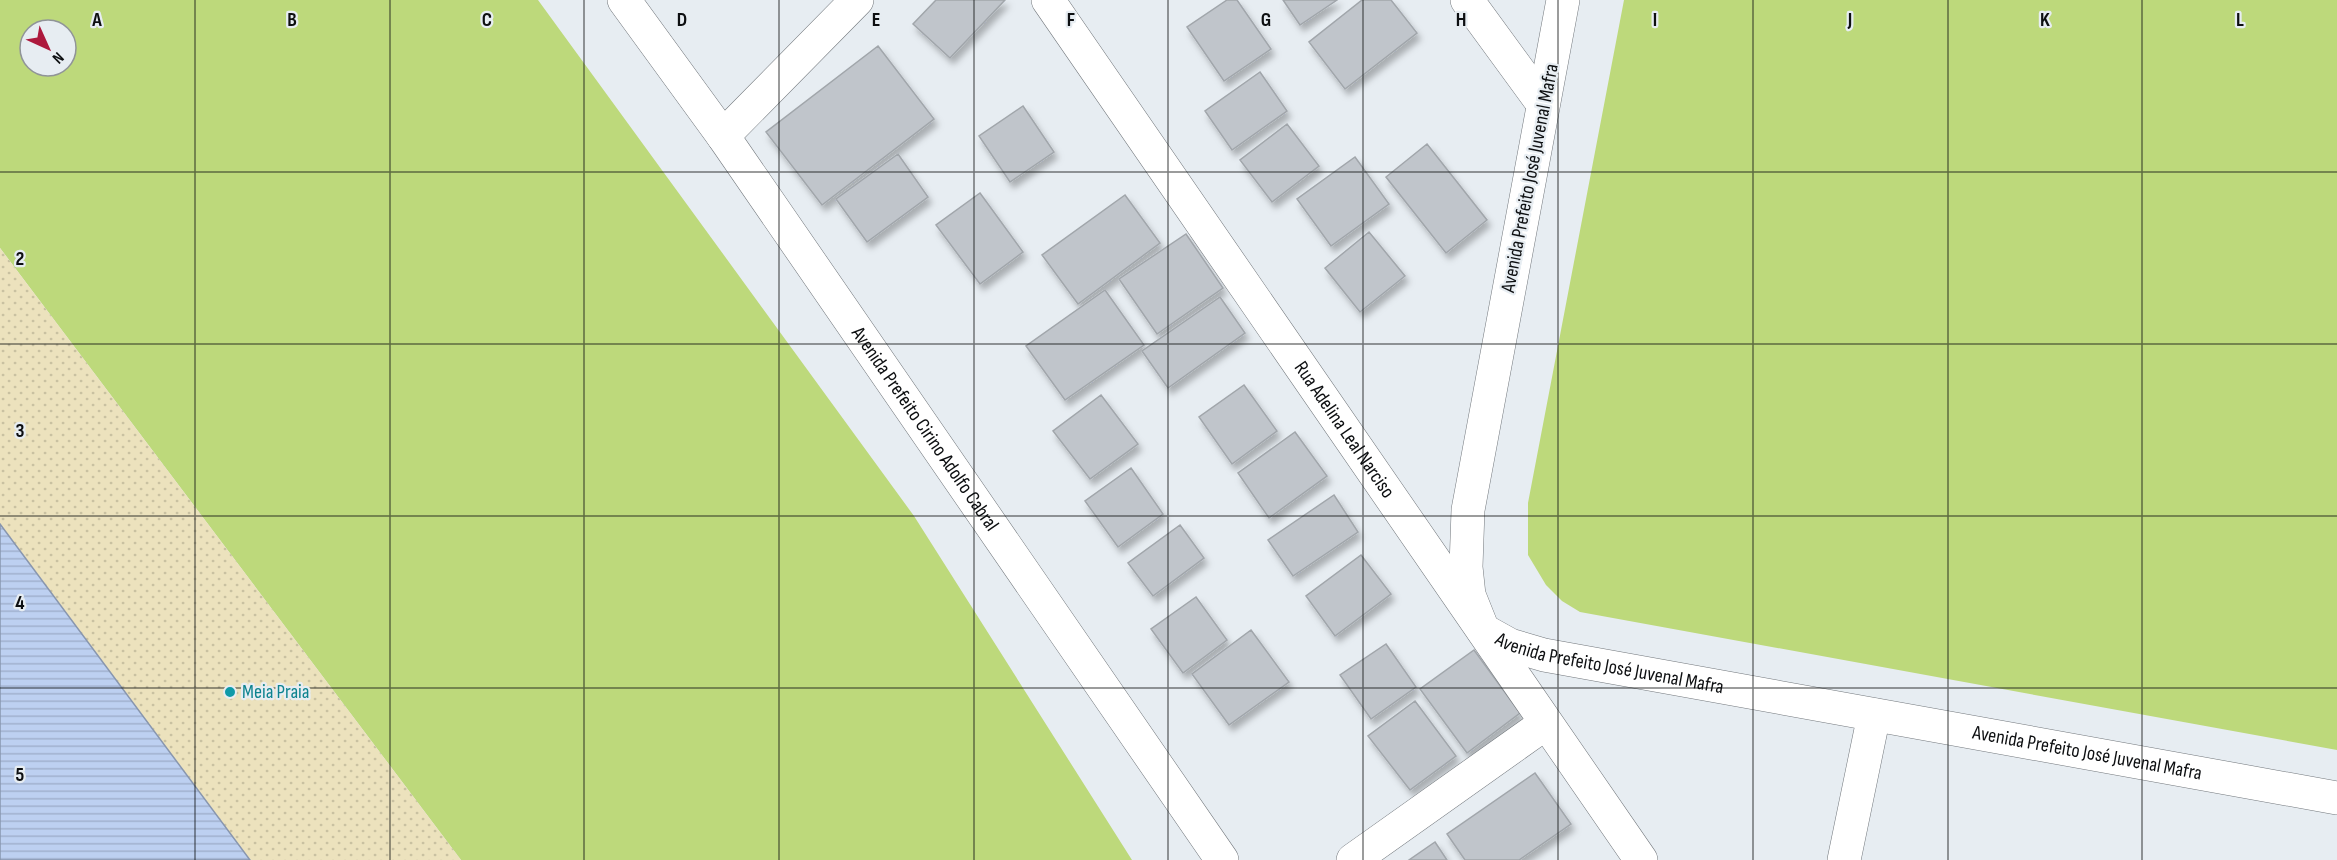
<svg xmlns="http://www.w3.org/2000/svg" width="2337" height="860" viewBox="0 0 2337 860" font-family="'Sofia Sans Condensed',sans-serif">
<defs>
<pattern id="sand-dots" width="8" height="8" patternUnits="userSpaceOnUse" patternTransform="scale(1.5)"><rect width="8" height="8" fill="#ece2bd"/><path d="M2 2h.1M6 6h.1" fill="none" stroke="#c9c1a1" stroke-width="1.8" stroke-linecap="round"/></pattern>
<pattern id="water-rules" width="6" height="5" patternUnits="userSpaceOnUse" patternTransform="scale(1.5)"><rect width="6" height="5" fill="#bdd0f1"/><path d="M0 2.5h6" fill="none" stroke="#a1b1ce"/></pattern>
<filter id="shadow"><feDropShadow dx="3.5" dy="6" stdDeviation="3" flood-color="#0004"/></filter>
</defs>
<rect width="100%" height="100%" fill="#e7edf2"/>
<path fill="#bdd97b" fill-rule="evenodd" d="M0,0H538L914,516L1132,860H461L0,248ZM30,30H66V66H30Z
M1624,0H2337V750L1580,612L1562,601L1546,585L1528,555V503Z"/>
<path fill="url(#sand-dots)" d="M0,248L461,860H250L0,524Z"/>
<path fill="url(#water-rules)" stroke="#8896ae" stroke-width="1.5" d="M0,524L250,860H0Z"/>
<path fill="#c0c5cb" stroke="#a1a6ab" stroke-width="1.5" filter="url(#shadow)" d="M936,0H1005L950,58L913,24Z
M1227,0H1237L1271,49L1224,81L1187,27Z
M1283,0H1337L1300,25Z
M1362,0H1391L1417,33L1345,89L1309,42Z
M878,46L934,119L822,205L766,132Z
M1260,72L1287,111L1232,150L1205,111Z
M1023,106L1054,152L1010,182L979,136Z
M1287,124L1319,166L1272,202L1240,160Z
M1427,144L1487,220L1446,253L1386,177Z
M898,154L928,197L867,242L836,199Z
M1355,157L1389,204L1331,246L1297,199Z
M980,193L1023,252L980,284L936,225Z
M1125,195L1160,243L1078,304L1042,255Z
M1369,232L1405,276L1360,312L1325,268Z
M1186,234L1223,288L1157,334L1119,279Z
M1105,290L1144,345L1065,400L1026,346Z
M1220,297L1245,333L1168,388L1142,351Z
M1244,385L1277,431L1232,464L1199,417Z
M1101,395L1138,444L1090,479L1053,431Z
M1295,432L1327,476L1269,518L1238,473Z
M1131,468L1163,514L1118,547L1085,501Z
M1334,495L1358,532L1293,576L1268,540Z
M1180,525L1204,558L1153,596L1128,563Z
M1361,555L1391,594L1335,636L1306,596Z
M1196,597L1227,640L1183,673L1151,629Z
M1251,630L1289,682L1229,725L1192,674Z
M1386,644L1416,687L1371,719L1340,675Z
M1474,650L1520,713L1467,753L1420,689Z
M1415,701L1456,756L1410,790L1368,736Z
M1535,773L1571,824L1519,860H1465L1447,834Z
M1435,842L1447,860H1409Z"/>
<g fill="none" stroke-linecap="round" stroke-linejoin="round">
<g stroke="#72777c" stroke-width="34">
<g id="street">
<path id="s1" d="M1048,0L1641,860"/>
<path d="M1467,0L1543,104"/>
<path d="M723,136L857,0"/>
<path d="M1353,860L1546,723"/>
<path d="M1844,860L1874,715"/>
</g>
</g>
<g stroke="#72777c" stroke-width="34">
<g id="secondary">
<path id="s2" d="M624,0L723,136L1222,860"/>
<path id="s3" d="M1563,0L1468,510L1466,567L1469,595L1483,630L1510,645L1544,655L2337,798"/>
</g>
</g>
<use href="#street" stroke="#fff" stroke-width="33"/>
<use href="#secondary" stroke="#fff" stroke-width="33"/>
</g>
<path fill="none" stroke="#0d0f11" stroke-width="1.5" stroke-opacity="0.55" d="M195,0V860M390,0V860M584,0V860M779,0V860M974,0V860M1168,0V860M1363,0V860M1558,0V860M1753,0V860M1948,0V860M2142,0V860M0,172H2337M0,344H2337M0,516H2337M0,688H2337"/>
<circle fill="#0f9aa8" stroke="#e7edf2" stroke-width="2" cx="230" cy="692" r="6"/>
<g text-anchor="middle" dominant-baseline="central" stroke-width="4.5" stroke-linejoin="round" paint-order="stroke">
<g font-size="20" fill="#0d0f11" stroke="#e7edf2">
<text transform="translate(1530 178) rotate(-79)">Avenida Prefeito José Juvenal Mafra</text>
<text stroke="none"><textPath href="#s2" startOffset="524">Avenida Prefeito Cirino Adolfo Cabral</textPath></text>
<text stroke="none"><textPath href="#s1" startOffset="522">Rua Adelina Leal Narciso</textPath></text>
<text stroke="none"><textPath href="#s3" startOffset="774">Avenida Prefeito José Juvenal Mafra</textPath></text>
<text stroke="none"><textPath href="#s3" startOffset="1260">Avenida Prefeito José Juvenal Mafra</textPath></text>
</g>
<g font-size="20" fill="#0d838f" stroke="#e7edf2" text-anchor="start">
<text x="242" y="692">Meia Praia</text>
</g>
</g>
<g font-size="20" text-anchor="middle" font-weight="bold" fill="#0d0f11" stroke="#e7edf2" stroke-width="4.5" stroke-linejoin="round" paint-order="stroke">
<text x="97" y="26">A</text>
<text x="292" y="26">B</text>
<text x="487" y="26">C</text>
<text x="682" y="26">D</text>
<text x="876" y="26">E</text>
<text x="1071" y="26">F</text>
<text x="1266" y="26">G</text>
<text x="1461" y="26">H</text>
<text x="1655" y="26">I</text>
<text x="1850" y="26">J</text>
<text x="2045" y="26">K</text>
<text x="2240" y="26">L</text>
<text x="20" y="265">2</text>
<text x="20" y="437">3</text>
<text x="20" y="609">4</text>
<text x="20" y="781">5</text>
</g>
<g transform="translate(48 48) rotate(135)"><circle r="28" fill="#e7edf2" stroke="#909498" stroke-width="1.5"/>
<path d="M0-4.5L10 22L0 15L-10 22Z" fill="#ad193d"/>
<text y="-9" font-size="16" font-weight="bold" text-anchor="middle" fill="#0d0f11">N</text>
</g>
</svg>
